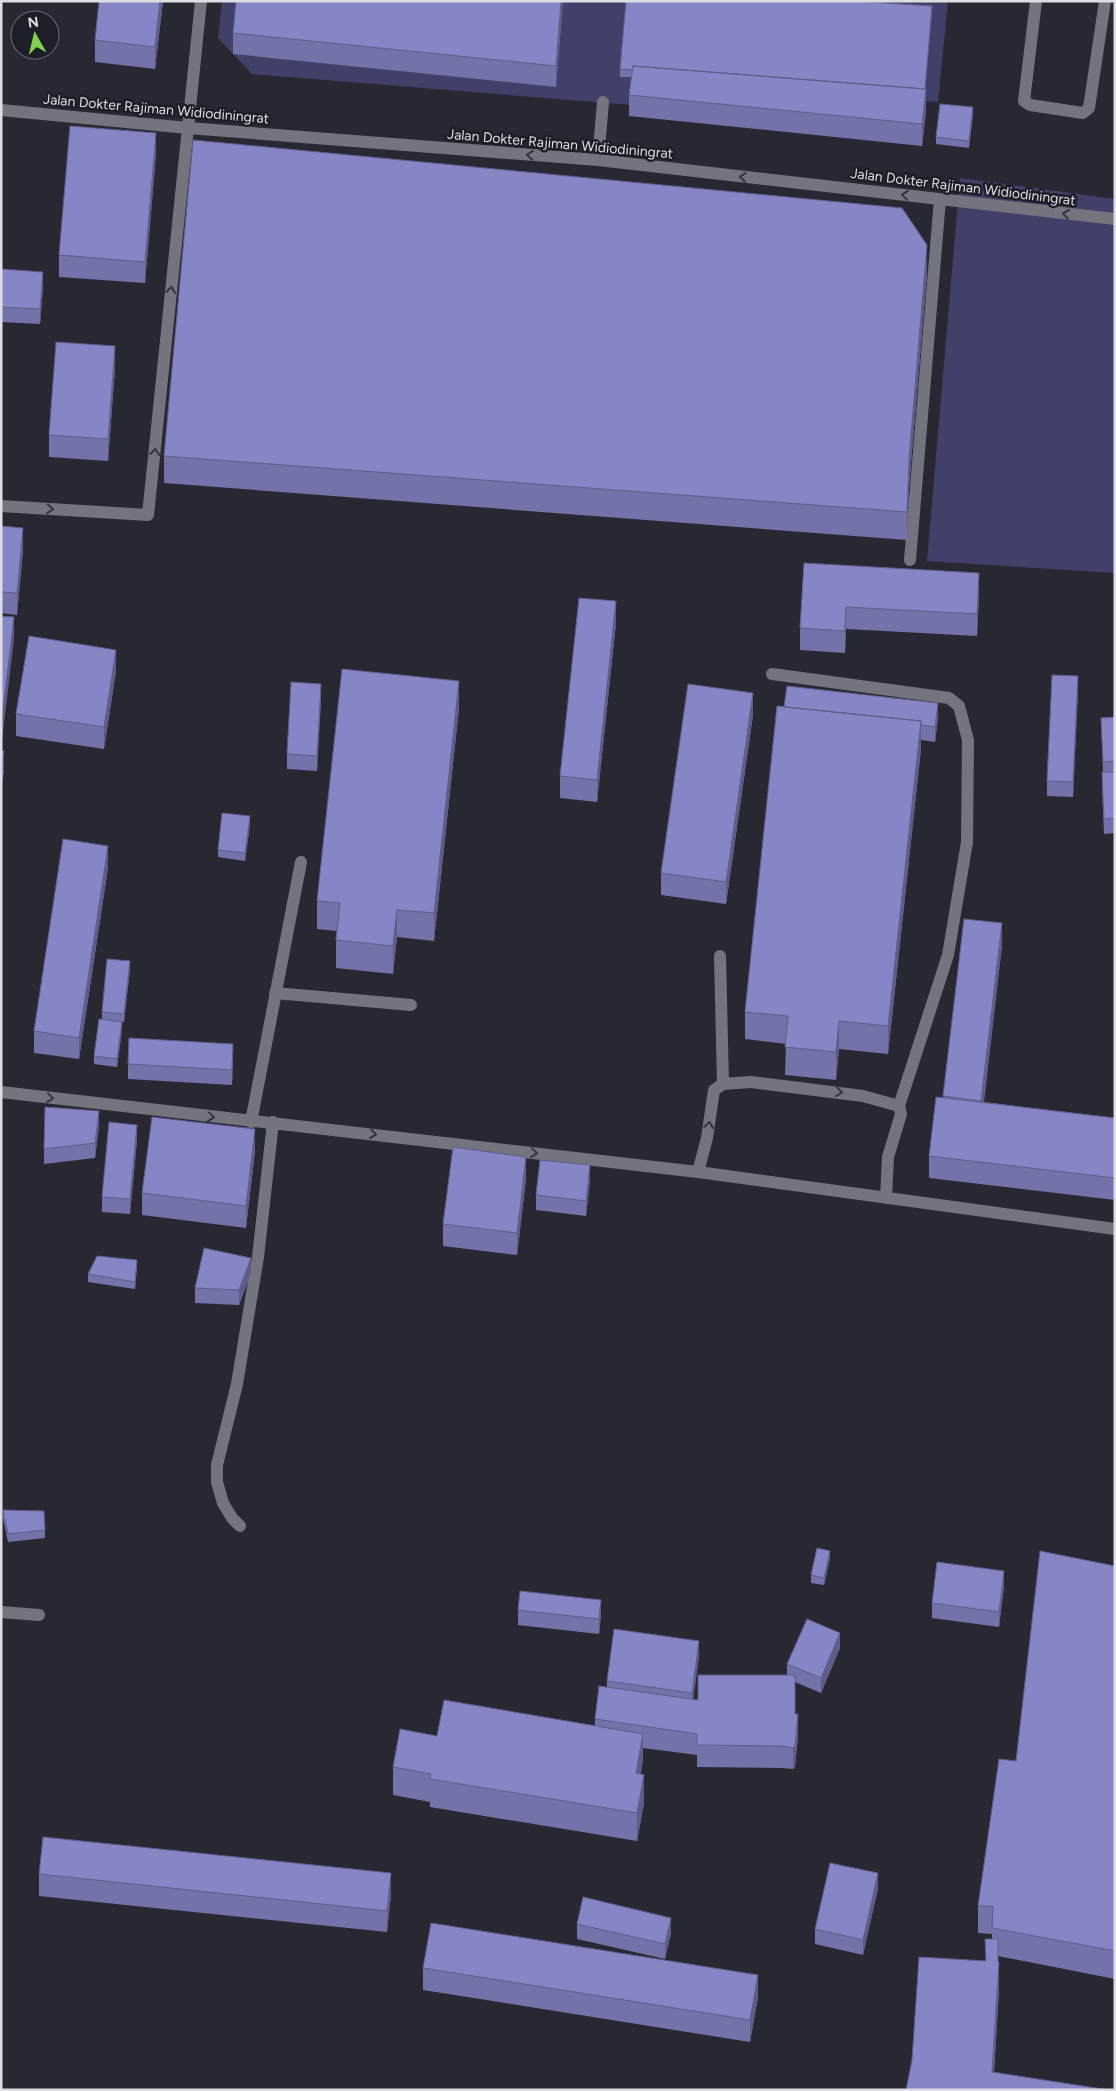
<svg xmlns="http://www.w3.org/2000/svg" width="1116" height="2091" viewBox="0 0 1116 2091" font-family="Figtree,sans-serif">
<rect width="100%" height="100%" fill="#282832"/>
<path fill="#414068" d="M222,1H948L938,102L635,79L632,105L252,74L218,38Z
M960,178L1115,199V573L927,561Z"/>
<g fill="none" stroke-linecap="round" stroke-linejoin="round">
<path stroke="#74747f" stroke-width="12" d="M1036,1L1024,101L1030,105L1083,113L1089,108L1105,1
M1,110L188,128L598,160L1115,219
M598,160L603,102
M1,506L148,515L201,1
M910,560L940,199
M772,674L949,698L959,706L968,740L967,842L948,955L899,1106
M720,956L723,1084
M275,993L411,1005
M1,1092L698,1172L1115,1229
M251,1122L301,862
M698,1172L707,1138L714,1090L723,1084L751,1082L863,1096L899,1106L901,1114L888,1157L886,1198
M240,1526L232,1518L223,1503L217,1482V1465L237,1384L258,1257L273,1122
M1,1612L39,1615"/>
</g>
<path fill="#7372a9" d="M163,1L155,69L95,62V40Z
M563,1L556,87L233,54V33Z
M932,14L925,89L926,111L922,146L629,116V95L631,77H620V69Z
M973,114L969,148L936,144V137Z
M156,154L145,283L59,277V255Z
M1,269L43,287L40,324L1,322Z
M927,273L909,487L907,540L164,483V456Z
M115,368L108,461L49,457V435Z
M1,526L23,550L17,615L1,613Z
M804,563L979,595L977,636L846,629L845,653L800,650V628Z
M616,623L597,802L560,798V776Z
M116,671L104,749L16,736V714Z
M1078,691L1073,797L1047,796V781Z
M321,699L317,771L287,769V754Z
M777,706L938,718L935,742L921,740V749L888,1054L839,1049L836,1080L785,1075L786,1044L745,1039V1012Z
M459,708L434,941L397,937L393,974L336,968V940L337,931L317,929V901Z
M753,715L726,904L661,895V873Z
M1115,717V833L1104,834L1102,787V772H1103L1101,718Z
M250,824L245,861L218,857V850Z
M108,868L79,1059L34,1053V1031Z
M964,919L1002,945L984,1102L1115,1118V1200L929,1178V1156L943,1097Z
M130,969L124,1022L116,1021L122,1030L117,1067L94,1064V1056L102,1019V1012Z
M233,1059L232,1085L128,1079V1064Z
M99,1126L95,1158L44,1164V1149Z
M137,1140L130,1214L102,1212V1197Z
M255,1151L246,1228L142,1215V1193Z
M526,1179L517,1255L443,1246V1224Z
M590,1180L586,1216L536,1210V1195Z
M137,1267L135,1289L88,1282V1274Z
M251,1273L239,1305L195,1303V1288Z
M3,1510L45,1530V1538L8,1542L3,1518Z
M830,1558L824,1585L811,1583V1575Z
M1115,1566V1979L998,1956L999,1990L994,2072L985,1961L992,1939V1934L978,1933V1906L1016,1761Z
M1004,1586L999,1627L932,1618V1603Z
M518,1610L601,1615L599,1634L518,1625Z
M840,1648L821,1693L795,1682V1714L798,1736L795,1767L793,1769L782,1768L697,1767V1755L643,1748V1761L640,1774L644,1803L637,1841L430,1807V1802L393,1795V1767L437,1736L595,1726V1719L607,1687V1681L699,1656L693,1700H698L787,1675V1664Z
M39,1874L391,1895L387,1932L39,1896Z
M878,1888L863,1955L815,1944V1929Z
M577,1924L671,1933L665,1959L577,1939Z
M423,1968L758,1997L750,2042L423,1990Z"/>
<path fill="#5e5d8a" d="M160,1H163L155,69V47Z
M561,1H563L556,87V66Z
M932,6V14L924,99V91Z
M926,89V111L922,146V124Z
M973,107V114L969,148V141Z
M156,133V154L145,283V262Z
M927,245V273L909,487L907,540V512L909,459Z
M43,272V287L40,324V309Z
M115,346V368L108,461V439Z
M23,528V550L17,615V593Z
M979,573V595L977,636V614Z
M616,601V623L597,802V780Z
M846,607V629L845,653V631Z
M14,617V639L1,749V727Z
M116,650V671L104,749V727Z
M1078,676V691L1073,797V782Z
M459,681V708L434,941V913Z
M321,684V699L317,771V756Z
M753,693V715L726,904V882Z
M938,703V718L935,742V727Z
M921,721V749L888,1054V1026Z
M4,751V772L1,790V768Z
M250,816V824L245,861V853Z
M108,846V868L79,1059V1038Z
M397,910V937L393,974V946Z
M1002,923V945L981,1123V1101Z
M130,961V969L124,1022V1014Z
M839,1021V1049L836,1080V1052Z
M122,1022V1030L117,1067V1059Z
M233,1044V1059L232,1085V1070Z
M99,1111V1126L95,1158V1143Z
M137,1125V1140L130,1214V1199Z
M255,1129V1151L246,1228V1206Z
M526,1157V1179L517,1255V1233Z
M590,1165V1180L586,1216V1201Z
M251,1258V1273L239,1305V1290Z
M137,1260V1267L135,1289V1282Z
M830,1551V1558L824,1585V1578Z
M1004,1571V1586L999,1627V1612Z
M601,1600V1615L599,1634V1619Z
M840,1633V1648L821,1693V1678Z
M699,1641V1656L692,1708V1693Z
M798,1714V1736L795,1767L793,1769V1748Z
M643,1734V1761L636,1801V1773Z
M644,1775V1803L637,1841V1813Z
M391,1873V1895L387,1932V1911Z
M878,1873V1888L863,1955V1940Z
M671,1918V1933L665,1959V1944Z
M999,1962V1990L993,2090L992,2072Z
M758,1975V1997L750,2042V2020Z"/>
<path fill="#8685c5" stroke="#5e5d8a" d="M99,1H160L155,47L95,40Z
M236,1H561L556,66L233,33Z
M626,1H856L932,6L925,89L633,66L632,70L620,69Z
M633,66L926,89L922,124L629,95Z
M940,104L973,107L969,141L936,137Z
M70,126L156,133L145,262L59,255Z
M193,140L902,208L927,245L909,459L907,512L164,456Z
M1,269L43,272L40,309L1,307Z
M56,342L115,346L108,439L49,435Z
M1,526L23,528L17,593L1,592Z
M804,563L979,573L977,614L846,607L845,631L800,628Z
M579,598L616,601L597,780L560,776Z
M1,616L14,617L1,727Z
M29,636L116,650L104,727L16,714Z
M342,669L459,681L434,913L397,910L393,946L336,940L340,903L317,901Z
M1052,675L1078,676L1073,782L1047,781Z
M291,682L321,684L317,756L287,754Z
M688,684L753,693L726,882L661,873Z
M787,686L938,703L935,727L921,725V721L784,707Z
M777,706L921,721L888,1026L839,1021L836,1052L785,1047L788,1016L745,1012Z
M1115,717V761L1103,762L1101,718Z
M1,750L4,751L1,768Z
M1102,772H1115V818L1104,819Z
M222,813L250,816L245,853L218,850Z
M63,839L108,846L79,1038L34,1031Z
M964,919L1002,923L981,1101L943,1096Z
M107,959L130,961L124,1014L102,1012Z
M99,1019L122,1022L117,1059L94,1056Z
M129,1038L233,1044L232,1070L128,1064Z
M936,1097L1115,1118V1178L929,1156Z
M45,1107L99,1111L95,1143L44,1149Z
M152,1117L255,1129L246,1206L142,1193Z
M109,1122L137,1125L130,1199L102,1197Z
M453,1147L526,1157L517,1233L443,1224Z
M540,1160L590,1165L586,1201L536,1195Z
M204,1248L251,1258L239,1290L195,1288Z
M97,1256L137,1260L135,1282L88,1274Z
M3,1510L44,1511L45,1530L8,1534Z
M817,1548L830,1551L824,1578L811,1575Z
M1040,1551L1115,1566V1951L992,1928L993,1906H978L999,1759L1016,1761Z
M937,1562L1004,1571L999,1612L932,1603Z
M520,1591L601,1600L599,1619L518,1610Z
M807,1619L840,1633L821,1678L787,1664Z
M614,1629L699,1641L692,1693L607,1681Z
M698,1675H795V1714H798L795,1746L793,1748L782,1746L697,1745V1734L595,1719L599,1686L698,1700Z
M444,1700L643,1734L636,1773L644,1775L637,1813L430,1779L431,1774L393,1767L400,1729L437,1736Z
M43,1837L391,1873L387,1911L39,1874Z
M830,1863L878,1873L863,1940L815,1929Z
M583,1897L671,1918L665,1944L577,1924Z
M431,1923L758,1975L750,2020L423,1968Z
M985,1939H998V1962H999L992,2072L1109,2090H906L912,2060L919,1957L986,1961Z"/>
<defs><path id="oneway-chevron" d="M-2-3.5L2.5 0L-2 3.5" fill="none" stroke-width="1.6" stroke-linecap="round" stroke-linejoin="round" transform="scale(1.25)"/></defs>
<g stroke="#34343e">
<use href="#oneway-chevron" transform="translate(530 155) rotate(-175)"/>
<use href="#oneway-chevron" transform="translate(743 177) rotate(-173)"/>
<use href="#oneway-chevron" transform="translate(905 195) rotate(-173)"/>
<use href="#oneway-chevron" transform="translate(1066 214) rotate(-173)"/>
<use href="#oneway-chevron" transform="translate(171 290) rotate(-84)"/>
<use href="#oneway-chevron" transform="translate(155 452) rotate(-84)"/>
<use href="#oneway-chevron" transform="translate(50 509) rotate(4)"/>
<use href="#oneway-chevron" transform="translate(839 1092) rotate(7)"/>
<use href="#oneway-chevron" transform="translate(50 1098) rotate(7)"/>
<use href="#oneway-chevron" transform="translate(211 1117) rotate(7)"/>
<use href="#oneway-chevron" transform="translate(709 1125) rotate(-82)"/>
<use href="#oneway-chevron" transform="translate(373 1134) rotate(7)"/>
<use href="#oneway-chevron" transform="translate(534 1153) rotate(7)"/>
</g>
<g text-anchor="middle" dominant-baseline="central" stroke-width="5" stroke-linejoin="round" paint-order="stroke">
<g font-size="14" fill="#dddde4" stroke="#1e1e28">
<text transform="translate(156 109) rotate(5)">Jalan Dokter Rajiman Widiodiningrat</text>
<text transform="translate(560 144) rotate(5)">Jalan Dokter Rajiman Widiodiningrat</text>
<text transform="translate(963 187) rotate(7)">Jalan Dokter Rajiman Widiodiningrat</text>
</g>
</g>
<rect width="1116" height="2091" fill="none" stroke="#dddde4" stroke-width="5"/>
<g transform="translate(35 35) rotate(352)"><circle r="24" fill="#1e1e28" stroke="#6a6a73"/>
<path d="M0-4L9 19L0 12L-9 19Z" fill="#84cf4d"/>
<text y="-8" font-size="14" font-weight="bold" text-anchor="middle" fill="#dddde4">N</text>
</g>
</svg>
